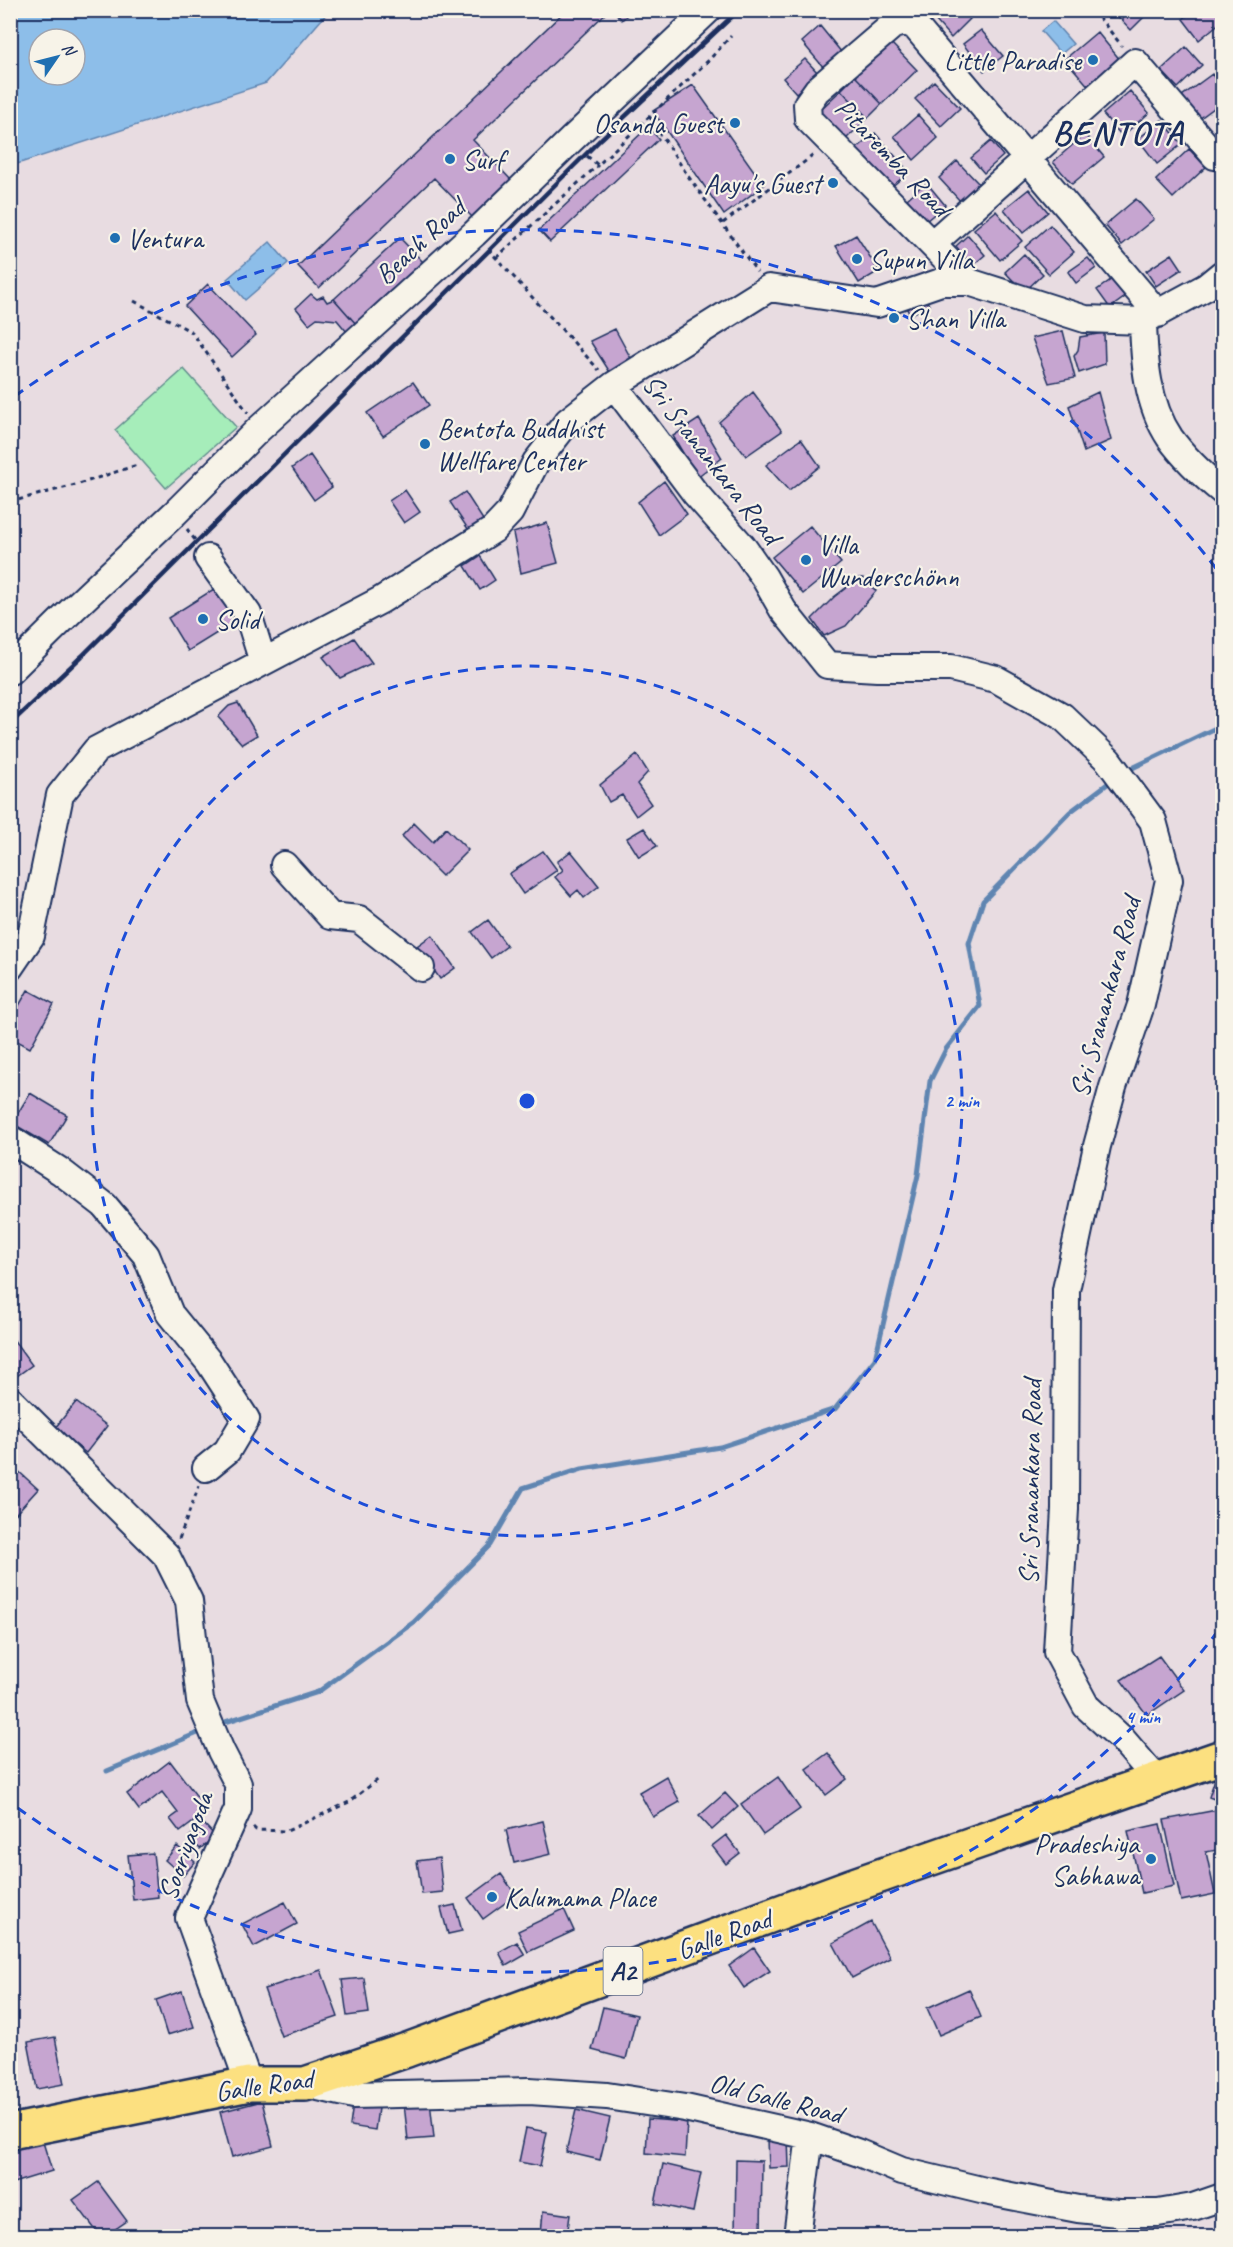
<svg xmlns="http://www.w3.org/2000/svg" width="1233" height="2247" viewBox="0 0 1233 2247" font-family="Caveat,sans-serif">
<rect width="100%" height="100%" fill="#e8dce1"/>
<filter id="ink" filterUnits="userSpaceOnUse"><feTurbulence type="fractalNoise" baseFrequency=".0167" numOctaves="2"/><feDisplacementMap in="SourceGraphic" scale="12" xChannelSelector="R" yChannelSelector="G"/><feConvolveMatrix kernelMatrix="1 2 1 2 8 2 1 2 1" color-interpolation-filters="sRGB"/></filter>
<g filter="url(#ink)">
<path fill="#a6edba" stroke="#608e8c" stroke-width="1.5" d="M184,369L236,427L166,488L115,430Z"/>
<path fill="#8dbee9" stroke="#5f85b1" stroke-width="1.5" fill-rule="evenodd" d="M10,11L11,10L329,11L266,83L11,166ZM39,39H75V75H39Z
M1053,21L1073,44L1061,54L1041,31Z
M270,242L288,263L245,300L227,279Z"/>
<g fill="none" stroke-linecap="round" stroke-linejoin="round">
<path stroke="#5f85b1" stroke-width="5" d="M1124,772L1222,725
M216,1725L318,1692L414,1622L490,1545L523,1488L582,1469L720,1447L835,1409L875,1359L918,1175L930,1081L946,1049L980,1006L969,943L983,901L1070,812L1114,779
M107,1771L205,1730"/>
</g>
<path fill="#c6a5d0" stroke="#1b2f5e" stroke-width="1.5" d="M566,10H609L473,140L512,181L473,218L434,178L319,288L298,266Z
M613,10H632L622,20Z
M962,10L970,19L951,38L927,11Z
M1141,10L1146,15L1131,30L1113,11Z
M1194,10H1220L1222,13V21L1199,40L1183,19Z
M820,26L842,53L824,68L802,42Z
M981,30L1003,56L984,71L963,44Z
M1097,32L1121,61L1090,88L1065,59Z
M890,42L917,70L882,104L855,76Z
M1186,47L1202,65L1178,88L1161,70Z
M805,59L818,73L796,93L783,78Z
M1212,74L1222,89V102L1199,119L1182,96Z
M855,76L882,104L868,118L841,90Z
M934,81L960,108L941,126L915,99Z
M693,85L764,185L724,215L653,111Z
M841,90L868,118L846,139L819,111Z
M1130,91L1149,113L1122,136L1103,114Z
M918,115L938,138L914,160L894,136Z
M1162,120L1182,144L1157,164L1138,139Z
M648,127L659,139L550,242L539,230Z
M875,133L909,172L889,189L855,150Z
M1085,134L1104,157L1072,184L1053,162Z
M991,141L1003,156L984,173L971,158Z
M1189,149L1206,167L1173,198L1156,180Z
M957,161L979,184L961,202L939,178Z
M926,182L945,205L926,221L907,199Z
M1029,189L1048,212L1023,233L1004,209Z
M1136,199L1154,219L1122,245L1105,225Z
M1222,207V232L1214,228Z
M996,211L1022,241L1000,260L974,229Z
M1050,225L1074,252L1049,274L1025,247Z
M856,235L879,271L859,283L836,246Z
M968,235L985,255L972,266L956,246Z
M400,238L423,262L356,324L334,299Z
M1024,254L1043,274L1024,292L1005,272Z
M1172,254L1182,269L1156,286L1146,271Z
M1088,258L1096,268L1076,283L1068,272Z
M1112,279L1125,297L1110,308L1097,290Z
M208,284L256,335L232,357L185,306Z
M311,294L317,299L323,296L327,302L334,299L356,324L347,332L337,320L317,318L309,324L296,308Z
M923,294L929,305L910,315L904,303Z
M615,329L634,364L613,377L590,341Z
M1063,331L1075,378L1049,383L1032,338Z
M1104,333L1105,364L1079,373L1074,356L1078,350L1080,337Z
M413,382L429,405L383,436L367,413Z
M753,392L782,431L746,456L719,422Z
M1098,392L1111,440L1084,452L1069,406Z
M699,419L722,458L697,477L673,436Z
M801,439L820,466L789,491L766,465Z
M310,455L332,487L314,500L292,468Z
M664,481L687,514L659,535L638,502Z
M405,490L420,512L404,523L389,501Z
M465,492L487,526L472,535L450,502Z
M547,523L558,563L521,573L513,533Z
M810,526L841,563L803,594L772,557Z
M480,556L495,580L480,590L465,566Z
M859,578H863L876,591L846,626L824,636L812,619L834,597Z
M217,587L238,620L188,651L168,618Z
M354,638L372,663L340,678L323,657Z
M238,703L257,735L242,744L218,717L229,706Z
M637,755L648,772L637,784L651,804L636,816L622,795L609,802L600,785Z
M414,823L433,842L446,828L468,850L442,876L402,836Z
M644,828L657,846L639,857L627,838Z
M543,851L557,870L523,894L509,874Z
M571,851L599,886L584,898L578,890L571,896L555,877L563,870L557,862Z
M488,920L507,946L491,958L472,932Z
M432,935L455,968L440,979L417,946Z
M28,990L54,1004L30,1048L10,1037V1021Z
M30,1093L67,1115L49,1145L12,1123Z
M10,1335L32,1365L10,1381Z
M76,1402L107,1426L86,1453L55,1428Z
M15,1468L38,1489L10,1520V1473Z
M1159,1656L1184,1690L1147,1715L1121,1680Z
M828,1753L847,1779L826,1795L806,1769Z
M170,1761L208,1811L180,1832L170,1819L178,1813L162,1792L139,1810L127,1794Z
M1218,1770L1222,1771V1802L1209,1797Z
M666,1776L680,1802L653,1817L639,1792Z
M778,1777L800,1809L763,1835L741,1804Z
M725,1793L738,1807L712,1830L699,1816Z
M1222,1809V1849L1206,1852L1215,1894L1181,1901L1164,1820Z
M543,1821L551,1854L514,1863L506,1830Z
M204,1824L215,1836L200,1849L189,1837Z
M1160,1824L1174,1886L1142,1893L1128,1831Z
M726,1835L740,1853L726,1864L712,1846Z
M177,1846L195,1862L183,1876L165,1860Z
M153,1853L158,1897L133,1900L128,1855Z
M439,1858L443,1892L422,1894L417,1861Z
M501,1874L516,1895L483,1919L468,1898Z
M285,1902L297,1924L254,1947L242,1924Z
M455,1905L462,1931L448,1934L441,1908Z
M564,1909L574,1931L528,1952L518,1931Z
M871,1922L890,1958L852,1978L833,1943Z
M517,1942L525,1955L506,1966L499,1952Z
M754,1948L770,1971L744,1988L729,1966Z
M321,1970L338,2017L281,2036L264,1989Z
M364,1978L369,2013L347,2016L342,1980Z
M969,1989L981,2017L939,2035L927,2008Z
M182,1991L194,2027L167,2035L156,2000Z
M603,2007L637,2015L626,2059L592,2050Z
M55,2037L64,2084L37,2089L28,2042Z
M262,2101L273,2146L232,2157L220,2112Z
M430,2101L434,2138L408,2140L404,2104Z
M353,2104L378,2108L375,2130L350,2126Z
M576,2110L610,2118L600,2160L566,2152Z
M648,2119L687,2122L685,2157L646,2153Z
M526,2128L547,2132L540,2166L519,2162Z
M768,2138H788L789,2167L769,2168Z
M42,2139L52,2171L10,2184V2149Z
M736,2160L762,2161L761,2236H735Z
M663,2164L701,2173L693,2212L655,2204Z
M98,2182L127,2221L105,2236H100L73,2200Z
M543,2211L570,2215L567,2236L541,2234Z"/>
<g fill="none" stroke-linecap="round" stroke-linejoin="round">
<g stroke="#1b2f5e" stroke-width="30">
<path id="minor" d="M932,244L1135,62L1215,156
M969,282L808,119L807,104L817,90L893,25L906,22L915,26L1158,314
M1143,321C1144,360 1147,404 1170,438C1183,456 1205,477 1222,491
M614,385L695,493L743,547L764,577L783,610L827,665L877,668H951L996,679L1062,716L1108,760L1153,821L1169,880L1141,1005L1113,1087L1097,1146L1066,1290L1065,1509L1057,1652L1086,1706L1122,1739L1158,1781
M208,558L248,614L263,662
M10,671L75,607L175,513L259,429L474,234L571,140L708,10
M284,865L330,916L359,919L421,968
M10,967L31,936L60,795L96,750L381,600L493,530L510,512L536,462L568,421L614,385L769,288L877,304L941,282H969L1085,319L1143,321L1206,287L1222,274
M10,1139L60,1171L104,1205L146,1255L170,1314L209,1362L246,1419L227,1451L206,1468
M10,1400L166,1555L189,1601L200,1701L221,1751L238,1784V1809L189,1918L249,2084
M305,2084L354,2095L529,2091L607,2096L685,2108L810,2136L859,2153L902,2171L985,2191L1078,2209L1118,2213H1158L1193,2207L1222,2197
M797,2236L810,2136"/>
</g>
<g stroke="#1b2f5e" stroke-width="38">
<path id="highway" d="M10,2132L249,2084H305L407,2050L851,1886L1222,1757"/>
</g>
<path stroke="#1b2f5e" stroke-width="3" stroke-dasharray="4.5 4.5" stroke-linecap="butt" d="M1093,10L1122,46
M649,116L688,176L757,272
M587,156L598,165L709,60L731,36
M723,223L815,154
M488,249L599,370
M496,258L598,165
M134,301L192,332L248,413
M10,502L79,484L137,465
M187,529L195,540
M179,1539L199,1486
M253,1827L256,1830L287,1831L349,1802L380,1778"/>
<use href="#minor" stroke="#f7f3e8" stroke-width="26"/>
<use href="#highway" stroke="#fce080" stroke-width="33"/>
<path stroke="#1b2f5e" stroke-width="4.5" d="M10,724L82,656L601,139L739,10"/>
</g>
</g>
<g fill="none" stroke="#1d4ed8" stroke-width="3" stroke-dasharray="10 8">
<circle cx="527" cy="1101" r="435"/>
<path d="M1218 1631A871 871 0 0 1 15 1806M15 396A871 871 0 0 1 1218 571"/>
</g>
<g fill="#1f6fb2" stroke="#f7f3e8" stroke-width="2">
<circle cx="1093" cy="60" r="6"/>
<circle cx="735" cy="123" r="6"/>
<circle cx="450" cy="159" r="6"/>
<circle cx="833" cy="183" r="6"/>
<circle cx="115" cy="238" r="6"/>
<circle cx="857" cy="259" r="6"/>
<circle cx="894" cy="318" r="6"/>
<circle cx="425" cy="444" r="6"/>
<circle cx="806" cy="560" r="6"/>
<circle cx="203" cy="619" r="6"/>
<circle cx="1151" cy="1859" r="6"/>
<circle cx="492" cy="1897" r="6"/>
</g>
<g text-anchor="middle" dominant-baseline="central" stroke-width="4.5" stroke-linejoin="round" paint-order="stroke">
<rect fill="#f7f3e8" stroke="#5d6a87" stroke-width="1.5" x="603.5" y="1947" width="39" height="48" rx="4.5"/>
<g font-size="27" font-weight="bold" fill="#1b2f5e">
<text x="623" y="1971">A2</text>
</g>
<g font-size="28" fill="#1b2f5e" stroke="#f7f3e8" text-anchor="start">
<text x="1081" y="60" text-anchor="end">Little Paradise</text>
<text x="723" y="123" text-anchor="end">Osanda Guest</text>
<text x="462" y="159">Surf</text>
<text x="821" y="183" text-anchor="end">Aayu's Guest</text>
<text x="127" y="238">Ventura</text>
<text x="869" y="259">Supun Villa</text>
<text x="906" y="318">Shan Villa</text>
<text x="437" y="428">Bentota Buddhist<tspan x="437" dy="32">Wellfare Center</tspan></text>
<text x="818" y="544">Villa<tspan x="818" dy="32">Wunderschönn</tspan></text>
<text x="215" y="619">Solid</text>
<text x="1139" y="1843" text-anchor="end">Pradeshiya<tspan x="1139" dy="32">Sabhawa</tspan></text>
<text x="504" y="1897">Kalumama Place</text>
</g>
<g font-size="28" fill="#1b2f5e" stroke="#f7f3e8">
<text transform="translate(893 157) rotate(46)">Pitaremba Road</text>
<text transform="translate(420 241) rotate(-43)">Beach Road</text>
<text transform="translate(712 459) rotate(52)">Sri Sranankara Road</text>
<text transform="translate(1105 997) rotate(-75)">Sri Sranankara Road</text>
<text transform="translate(1030 1482) rotate(-89)">Sri Sranankara Road</text>
<text transform="translate(185 1846) rotate(-70)">Sooriyagoda</text>
<text transform="translate(724 1934) rotate(-20)">Galle Road</text>
<text transform="translate(264 2085) rotate(-8)">Galle Road</text>
<text transform="translate(776 2098) rotate(14)">Old Galle Road</text>
</g>
<g font-size="34" font-weight="bold" letter-spacing="1.5" fill="#1b2f5e" stroke="#f7f3e8">
<text x="1118" y="132">BENTOTA</text>
</g>
</g>
<circle cx="527" cy="1101" r="9" fill="#1d4ed8" stroke="#f7f3e8" stroke-width="3"/>
<g font-size="18" text-anchor="middle" font-weight="bold" fill="#1d4ed8" stroke="#f7f3e8" stroke-width="4.5" stroke-linejoin="round" paint-order="stroke">
<text x="962" y="1107">2 min</text>
<text x="1143" y="1723">4 min</text>
</g>
<rect width="1233" height="2247" fill="none" stroke="#f7f3e8" stroke-width="36"/>
<rect x="18" y="18" width="1197" height="2211" fill="none" stroke="#1b2f5e" stroke-width="2" filter="url(#ink)"/>
<g transform="translate(57 57) rotate(55)"><circle r="28" fill="#f7f3e8" stroke="#9fa5b1" stroke-width="1.5"/>
<path d="M0-4.5L10 22L0 15L-10 22Z" fill="#1f6fb2"/>
<text y="-9" font-size="16" font-weight="bold" text-anchor="middle" fill="#1b2f5e">N</text>
</g>
</svg>
